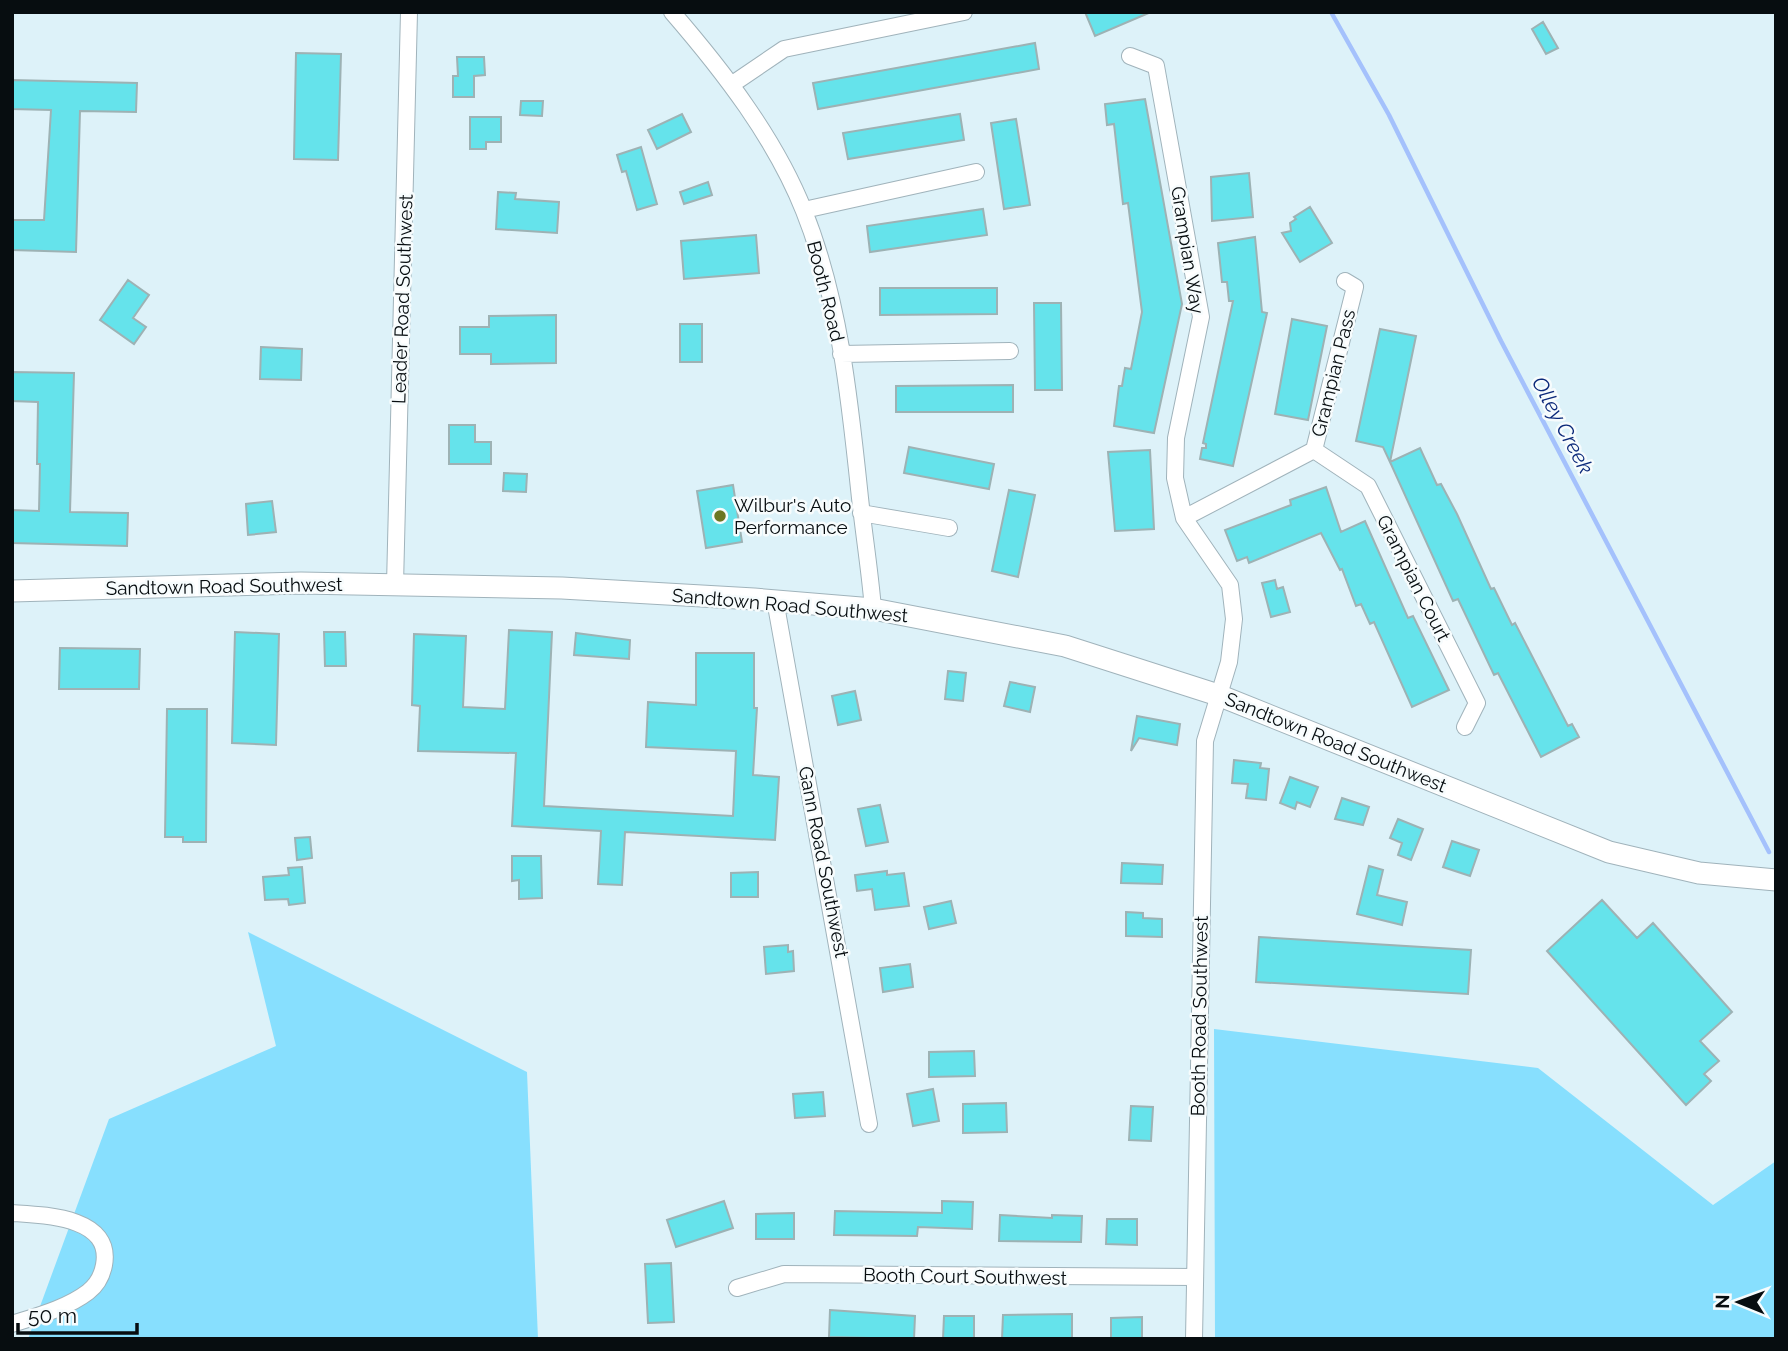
<svg xmlns="http://www.w3.org/2000/svg" width="1788" height="1351" viewBox="0 0 1788 1351" font-family="Raleway,sans-serif">
<rect width="100%" height="100%" fill="#ddf2f9"/>
<path fill="#87dffe" d="M248,932L527,1072L538,1339H28L109,1119L276,1046Z
M1214,1029L1538,1068L1713,1205L1776,1161V1339H1215Z"/>
<g fill="none" stroke-linecap="round" stroke-linejoin="round">
<path stroke="#a4c1fc" stroke-width="4.5" d="M1331,12L1389,115L1501,341L1769,852"/>
</g>
<path fill="#65e3eb" stroke="#9db2b4" stroke-width="2" d="M1085,12H1151L1095,36Z
M1543,22L1558,48L1546,54L1532,29Z
M1035,43L1039,69L818,109L813,83Z
M296,53L341,54L338,160L294,159Z
M457,57H484L485,75L474,76V97H453V76H458Z
M12,80L137,83L136,112L80,111L76,252L12,250V220H44L51,110L12,109Z
M1145,99L1182,304L1154,433L1114,426L1119,386H1122L1125,368L1131,369L1142,312L1128,203L1123,204L1114,124L1107,125L1105,104Z
M521,101H543L542,116L520,115Z
M682,114L691,132L657,149L648,130Z
M960,114L964,140L848,159L843,133Z
M470,117H501V142H486V149H470Z
M1016,119L1030,205L1004,209L991,123Z
M641,147L657,204L637,210L626,171L622,172L617,155Z
M1249,173L1253,217L1212,221L1211,177Z
M708,182L712,195L684,204L680,192Z
M498,192L516,193L515,199L559,202L557,233L496,229Z
M1310,207L1332,243L1300,262L1282,233L1291,231L1290,223L1296,219L1294,217Z
M983,209L987,235L870,252L867,226Z
M756,235L759,273L684,279L681,241Z
M1255,237L1262,312L1267,313L1233,466L1200,459L1202,448H1206V444L1203,443L1233,301H1229L1227,282H1222L1218,243Z
M128,280L149,295L133,318L146,327L134,344L100,320Z
M880,288H997V314L880,315Z
M1034,303H1061L1062,390H1035Z
M556,315V363L491,364V354H460V327H489V316Z
M1292,319L1327,326L1308,420L1275,414Z
M680,324H702V362H680Z
M1380,329L1416,336L1390,462L1383,447L1356,441Z
M261,347L302,349L301,380L260,379Z
M12,372L74,373L70,512L128,513L127,546L12,543V510L39,511L40,464H37L38,402L12,401Z
M1013,385V412H896V386Z
M449,425H475V442H491V464H449Z
M909,447L994,464L989,489L904,473Z
M1420,448L1437,485L1441,484L1457,514L1491,589L1494,588L1512,625L1515,623L1568,726L1572,724L1579,737L1541,757L1498,673L1494,675L1458,599L1453,601L1390,462Z
M1150,450L1154,529L1115,531L1108,452Z
M504,473L527,474L526,492L503,491Z
M733,485L742,542L706,548L697,491Z
M1326,487L1341,532L1365,521L1408,618L1413,616L1449,690L1412,707L1374,622L1370,624L1361,604L1356,606L1342,569L1340,570L1321,533L1249,563L1247,557L1237,561L1225,530L1291,505L1290,500Z
M1009,490L1035,495L1018,577L992,571Z
M272,501L276,532L248,535L246,504Z
M1275,580L1277,589L1283,587L1290,612L1271,617L1262,583Z
M509,630L552,632L544,806L733,816L736,751L646,747L648,702L696,705V653H754V708H757L753,775L779,777L775,840L625,832L622,885L598,884L601,831L512,826L516,753L418,751L420,706L412,705L414,634L466,636L463,707L505,709Z
M235,632L279,634L276,745L232,743Z
M324,632H345L346,666H325Z
M576,633L630,640L629,659L574,655Z
M60,648L140,649L139,689H59Z
M948,671L966,673L963,701L945,699Z
M1010,682L1035,687L1030,712L1004,706Z
M855,691L861,720L838,725L832,696Z
M167,709H207L206,842H183V837H165Z
M1137,716L1180,724L1177,745L1139,738L1131,751Z
M1234,760L1261,763L1260,768L1269,769L1266,800L1246,798L1248,784L1232,783Z
M1290,777L1318,787L1310,807L1297,802L1295,809L1280,803Z
M1342,798L1369,807L1363,825L1335,819Z
M880,805L888,842L866,846L858,809Z
M1398,819L1423,829L1411,860L1398,855L1402,843L1390,838Z
M310,837L312,858L297,860L295,838Z
M1452,841L1479,850L1470,876L1443,867Z
M512,856H541L542,898L519,899V880L512,881Z
M1122,863L1163,865L1162,884L1121,883Z
M1369,866L1383,870L1377,895L1407,902L1402,925L1357,914Z
M302,867L305,903L289,905L288,899L265,900L263,877L289,875L288,868Z
M887,871V875L904,873L909,906L875,910L872,889L857,891L855,875Z
M758,872V897H731V873Z
M1602,900L1637,938L1653,923L1732,1012L1700,1041L1719,1061L1704,1074L1711,1081L1686,1105L1547,951Z
M951,901L956,923L929,929L924,907Z
M1126,912L1143,913V918L1162,919V937L1126,936Z
M1259,937L1471,950L1468,994L1256,982Z
M788,945V952L793,951L794,971L766,974L764,947Z
M910,964L913,987L883,992L880,968Z
M974,1051L975,1076L929,1077V1052Z
M933,1089L939,1121L913,1126L907,1094Z
M823,1092L825,1116L795,1118L793,1094Z
M1006,1103L1007,1132L963,1133V1104Z
M1131,1106L1153,1107L1151,1141L1129,1140Z
M724,1201L733,1228L676,1247L667,1220Z
M942,1201L973,1202L972,1229L918,1227L917,1236L834,1235L835,1211L942,1213Z
M794,1213V1239H756V1214Z
M1000,1215L1052,1218V1215L1082,1216L1081,1242L999,1241Z
M1107,1219H1137V1245L1106,1244Z
M671,1263L674,1322L648,1323L645,1264Z
M830,1310L915,1316L914,1339L829,1337Z
M1072,1314V1338L1002,1339L1003,1315Z
M944,1316H974V1339H943Z
M1142,1317V1339H1111V1318Z"/>
<g fill="none" stroke-linecap="round" stroke-linejoin="round">
<g stroke="#a0b3bb" stroke-width="18">
<path id="street" d="M672,12C723,71 775,138 804,211C840,301 850,402 860,498C864,535 870,572 873,609
M1130,56L1156,66L1201,317L1176,438L1175,478L1184,518L1230,585L1234,619L1229,662L1205,741L1194,1339
M731,85L784,49L964,12
M804,210L976,172
M841,354L1010,351
M1314,450L1368,486L1477,703L1465,727
M861,513L949,528
M1184,518L1314,450L1355,287L1345,281
M395,585L409,12
M775,600L869,1124
M12,1213C42,1215 113,1216 104,1265C102,1276 97,1285 88,1292C67,1308 37,1316 12,1324
M737,1288L784,1274L1195,1277"/>
</g>
<g stroke="#a0b3bb" stroke-width="23">
<path id="secondary" d="M12,591L301,583L562,588L754,599L873,609L1065,646L1218,695L1609,852L1699,873L1776,880"/>
</g>
<use href="#street" stroke="#fff" stroke-width="16"/>
<use href="#secondary" stroke="#fff" stroke-width="21"/>
</g>
<circle fill="#6b7723" stroke="#f7fcfd" stroke-width="2.5" cx="720" cy="516" r="7"/>
<g text-anchor="middle" dominant-baseline="central" stroke-width="5" stroke-linejoin="round" paint-order="stroke">
<g font-size="19" fill="#070d10" stroke="#f7fcfd">
<text transform="translate(1188 250) rotate(81)">Grampian Way</text>
<text transform="translate(826 291) rotate(76)">Booth Road</text>
<text transform="translate(402 299) rotate(-88)">Leader Road Southwest</text>
<text transform="translate(1333 373) rotate(-76)">Grampian Pass</text>
<text transform="translate(1414 578) rotate(63)">Grampian Court</text>
<text transform="translate(224 586) rotate(-1)">Sandtown Road Southwest</text>
<text transform="translate(790 605) rotate(5)">Sandtown Road Southwest</text>
<text transform="translate(1336 742) rotate(22)">Sandtown Road Southwest</text>
<text transform="translate(824 862) rotate(79)">Gann Road Southwest</text>
<text transform="translate(1199 1016) rotate(-89)">Booth Road Southwest</text>
<text transform="translate(965 1276) rotate(1)">Booth Court Southwest</text>
</g>
<g font-size="19" fill="#070d10" stroke="#f7fcfd" text-anchor="start">
<text x="734" y="505">Wilbur's Auto<tspan x="734" dy="22">Performance</tspan></text>
</g>
<g font-size="21" font-style="italic" fill="#0b297a" stroke="#f7fcfd">
<text transform="translate(1563 425) rotate(62)">Olley Creek</text>
</g>
</g>
<rect width="1788" height="1351" fill="none" stroke="#070d10" stroke-width="28"/>
<g transform="translate(1739 1302) rotate(271)" stroke="#f7fcfd" stroke-width="5" paint-order="stroke">
<path d="M0-5L12 26L0 18L-12 26Z" fill="#070d10"/>
<text y="-10" font-size="19" font-weight="bold" text-anchor="middle" fill="#070d10">N</text>
</g>
<path d="M18 1323v10h119v-10" fill="none" stroke="#070d10" stroke-width="3.5"/>
<text x="28" y="1323" font-size="21" fill="#070d10" stroke="#f7fcfd" stroke-width="5" paint-order="stroke">50 m</text>
</svg>
